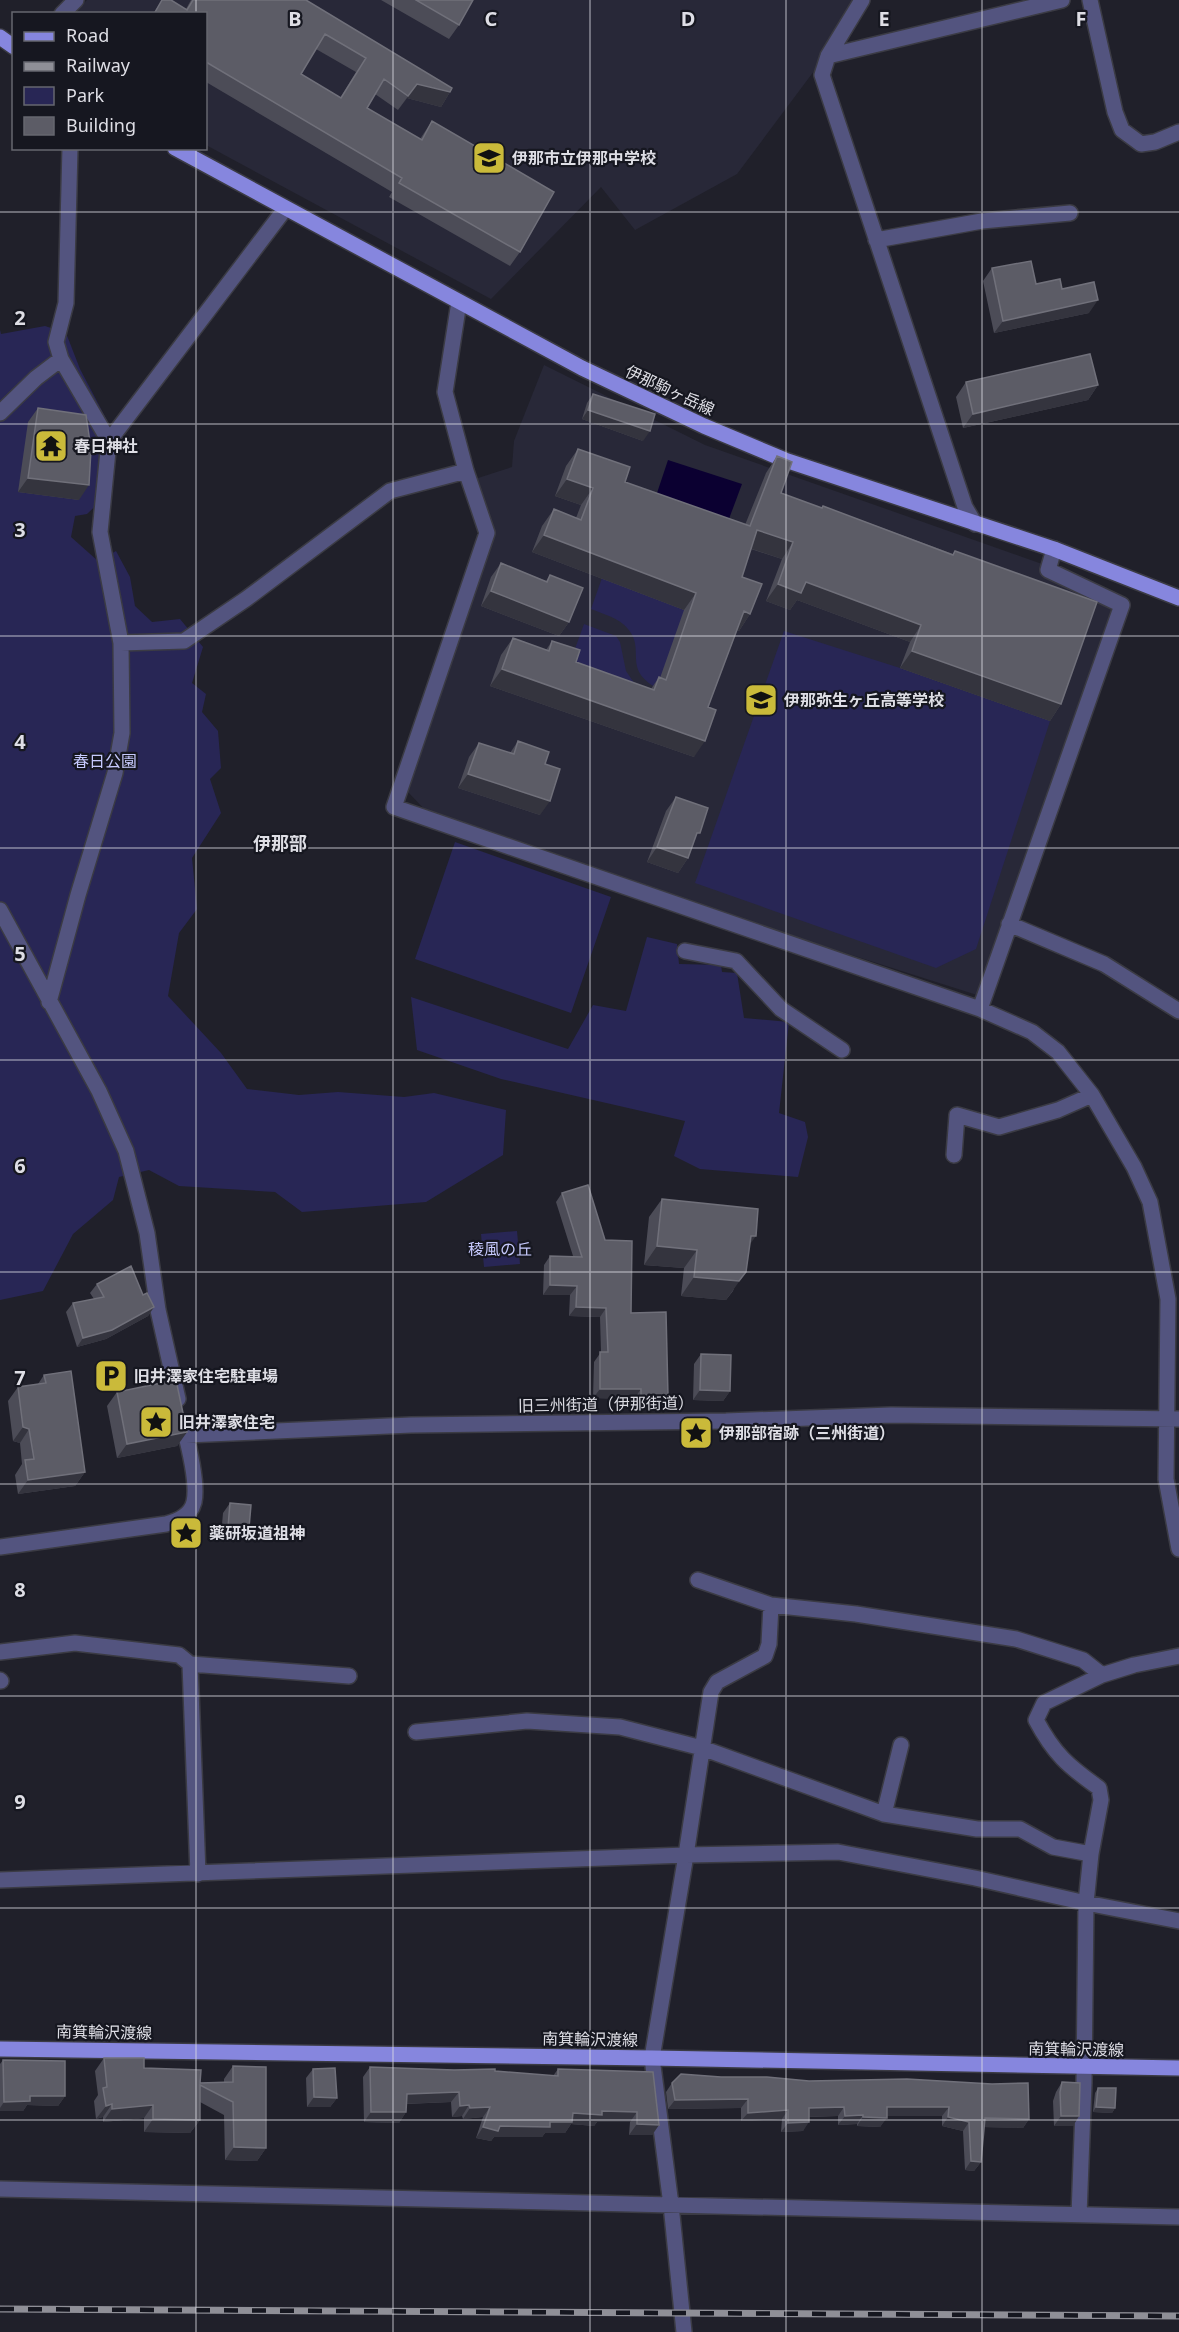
<svg xmlns="http://www.w3.org/2000/svg" width="1179" height="2332" viewBox="0 0 1179 2332" font-family="'Noto Sans','Noto Sans JP',sans-serif">
<rect width="100%" height="100%" fill="#20202a"/>
<path fill="#282838" d="M87,0H854L814,71L737,174L635,230L601,187L491,299L206,145V14H74Z
M544,365L705,445L1042,564L1040,573L1115,609L977,995L748,922L427,812L408,792L490,544L475,479L512,467L514,441Z"/>
<path fill="#282655" d="M45,326L66,333L80,369L110,426V492L87,514L75,516L71,537L98,561L116,551L130,577L135,606L152,622L180,619L203,647L192,683L206,694L202,712L218,731L221,768L210,779L221,813L192,858L197,909L179,933L168,996L221,1053L247,1089L299,1095L338,1092L404,1097L434,1093L506,1110L503,1155L426,1202L302,1212L275,1192L179,1186L149,1170L119,1177L113,1200L73,1234L43,1291L0,1300V330L1,334Z
M602,578L687,611L657,688C622,669 646,650 628,629C620,618 603,614 591,609Z
M584,624L616,636L620,642L626,671L637,687L564,679Z
M784,631L900,668L1050,721L976,949L936,968L695,883Z
M455,842L611,897L571,1013L415,959Z
M647,937L677,944L679,964L721,965L722,972L737,973L744,1018L789,1022L779,1113L805,1122L808,1137L798,1177L700,1169L674,1156L685,1121L501,1079L417,1050L411,997L568,1049L593,1005L626,1011Z
M517,1231L520,1264L484,1267L481,1234Z"/>
<path fill="#0b0031" d="M668,460L742,484L726,527L654,502Z"/>
<g fill="none" stroke-linecap="round" stroke-linejoin="round">
<g stroke="#3b3b44" stroke-width="18">
<path id="minor" d="M862,0L828,56L822,75L965,507L975,524
M1090,0L1115,112L1122,130L1141,144L1155,142L1179,132
M62,14L76,0
M828,56L1062,0
M70,148L66,303L56,342L61,359L109,441
M876,240L982,221L1070,213
M459,302L445,392L466,471L487,533L394,807L980,1009L1032,1032L1058,1052L1092,1095L1134,1167L1150,1202L1168,1299L1166,1479L1179,1549
M0,413L36,378L61,359
M121,643L184,641L246,599L390,491L466,471
M0,910L99,1091L126,1151L147,1233L158,1310L178,1399
M1009,924L1104,964L1179,1011
M685,951L736,961L781,1009L842,1050
M49,1002L78,895L115,773L122,733L121,643L100,532L109,441L285,209
M980,1009L1122,605L1048,570L1054,549
M954,1155L957,1115L999,1127L1058,1110L1092,1095
M186,1435L411,1425L726,1421L891,1415L1179,1419
M0,1547L166,1524C178,1521 191,1515 194,1502C198,1484 189,1447 184,1428
M698,1580L771,1605
M0,1652L75,1643L179,1655L190,1664L349,1676
M190,1664L198,1874
M0,1680L1,1681
M416,1732L527,1721L620,1727L702,1748L884,1814L901,1745
M884,1814L977,1829H1020L1053,1847L1091,1854
M0,1880L686,1855L838,1852L975,1878L1086,1903L1179,1921
M0,2189L1179,2217
M1079,2215L1084,2083L1086,1903L1091,1854L1101,1800L1099,1788C1068,1766 1054,1754 1036,1720L1044,1703L1102,1675
M684,2332L671,2205L652,2058L686,1855L711,1692L717,1682L765,1656L769,1644L771,1605L856,1614L1016,1639L1083,1660L1102,1675L1134,1665L1179,1656"/>
</g>
<g stroke="#3b3b44" stroke-width="18">
<path id="major" d="M0,37L14,47
M175,148L582,368L704,426L785,460L1054,549L1179,598
M0,2049L652,2058L1179,2068"/>
</g>
<use href="#minor" stroke="#53547f" stroke-width="15"/>
<use href="#major" stroke="#8686de" stroke-width="15"/>
<g stroke="#8f8f97" stroke-width="7">
<path id="rail" d="M0,2309L1179,2316"/>
</g>
<use href="#rail" stroke="#161720" stroke-width="4.5" stroke-dasharray="14" stroke-linecap="butt"/>
</g>
<path fill="#4c4c57" fill-rule="evenodd" d="M162,0L186,9L191,0H306L450,92L441,107L407,98L398,110L375,94L367,108L420,139L432,121L520,252L510,266L389,197L392,192L206,82V14H153ZM316,49L356,72L340,98L301,74Z
M381,0H473L459,25L449,39Z
M992,268L1036,284L1062,289L1089,313L994,333L983,281Z
M966,382L1098,385L1088,400L963,428L956,397Z
M593,394L643,441L582,419L587,403Z
M38,408L79,500L18,492L28,422Z
M578,449L625,482L745,525L766,473L777,456L781,493L821,508L823,506L953,554L955,551L1061,704L1050,721L900,668L910,642L797,600L790,610L766,601L782,559L751,549L742,577L750,614L739,631L737,630L708,707L694,757L490,686L501,655L513,638L546,650L552,641L576,662L651,689L659,677L660,678L684,610L532,552L542,526L554,509L576,518L581,505L555,496L566,466Z
M501,563L546,581L550,575L569,622L559,636L481,606L491,577Z
M518,741L545,764L540,815L458,788L469,757L479,743L510,753Z
M676,797L694,843L688,858L678,873L647,862L666,811Z
M562,1193L605,1240L631,1313L668,1396L662,1406H634V1399L593,1398L594,1362L601,1352L600,1317L569,1316L570,1295H543L544,1265L550,1256H573L556,1202Z
M662,1199L750,1244L733,1291L726,1300L681,1296L684,1268L644,1265L649,1217Z
M97,1284L143,1295L154,1307L148,1316L106,1339L77,1347L66,1312L73,1303L94,1299L90,1293Z
M701,1354L730,1391L723,1401L693,1400L694,1364Z
M44,1375L85,1472L75,1486L18,1494L15,1475L22,1464L20,1443L13,1441L8,1401L18,1387L38,1384Z
M117,1392L187,1432L177,1446L117,1458L107,1406Z
M230,1503L249,1528L242,1538L221,1536L223,1513Z
M104,2058L200,2083L224,2082V2079L233,2066L266,2148L257,2161L225,2160L224,2115L200,2102V2120L190,2133L144,2132V2118L103,2122V2117L96,2119L94,2101L98,2095L95,2071Z
M3,2060L65,2096L58,2106L27,2105L23,2111H0V2064Z
M370,2067L495,2071L553,2076L558,2069L659,2125L652,2135H629L630,2122H597L594,2126L571,2124L565,2133H545L542,2137H494L491,2141L476,2138L483,2117L463,2119L462,2116L452,2117L451,2102L406,2104V2112L399,2123L364,2122L363,2077Z
M313,2069L337,2098L330,2107H307L306,2078Z
M721,2077H767L1029,2119L1023,2128L984,2127L981,2162L974,2171L965,2170L963,2131L942,2126V2116H887L880,2127L857,2126V2124L838,2125V2116L809,2117L803,2131L781,2132L782,2119L741,2121V2108L668,2109L666,2092L672,2083Z
M1062,2082L1079,2116L1073,2126H1054L1053,2101L1056,2092Z
M1098,2088L1115,2108L1112,2113L1093,2112L1095,2093Z"/>
<path fill="#34343e" d="M417,84L450,92L441,107L407,98L398,110Z
M1098,300L1089,313L994,333L1003,321Z
M1098,385L1088,400L963,428L973,414Z
M588,410L650,431L643,441L582,419Z
M28,478L89,485L79,500L18,492Z
M567,479L593,488L581,505L555,496Z
M757,530L793,542L782,559L746,547Z
M544,535L696,593L684,610L532,552Z
M806,582L921,625L910,642L797,600L790,610L766,601L778,584Z
M491,591L569,622L559,636L481,606Z
M744,611L750,614L739,631L732,628Z
M912,651L1061,704L1050,721L900,668Z
M502,669L705,741L694,757L490,686Z
M468,774L550,801L540,815L458,788Z
M657,847L688,858L678,873L647,862Z
M751,1236H756L743,1254Z
M657,1246L697,1250L684,1268L644,1265Z
M746,1272L726,1300L681,1296L694,1277Z
M550,1285L577,1286L570,1295H543Z
M154,1307L148,1316L106,1339L77,1347L83,1338Z
M576,1307L606,1308L600,1317L569,1316Z
M600,1389H641L634,1399L593,1398Z
M700,1390L730,1391L723,1401L693,1400Z
M668,1396L662,1406H634L641,1397Z
M23,1427L29,1429L20,1443L13,1441Z
M187,1432L177,1446L117,1458L127,1444Z
M85,1472L75,1486L18,1494L28,1480Z
M228,1527L249,1528L242,1538L221,1536Z
M459,2092L451,2102L399,2104L407,2094Z
M30,2096H65L58,2106L27,2105L23,2111H0V2108L4,2102Z
M314,2097L337,2098L330,2107H307Z
M748,2099L741,2108L668,2109L675,2100Z
M112,2104L103,2117L96,2119L106,2106Z
M153,2105L144,2118L103,2122L112,2109Z
M469,2105L462,2116L452,2117L460,2106Z
M490,2107L483,2117L463,2119L470,2108Z
M844,2107L838,2116L803,2117L809,2108Z
M887,2107H949L942,2116H881Z
M1096,2107L1115,2108L1112,2113L1093,2112Z
M788,2110L782,2119L741,2121L748,2113Z
M602,2111L637,2112L630,2122H597L594,2126L571,2124L565,2133H545L542,2137H494L491,2141L476,2138L483,2127L550,2122L573,2113Z
M371,2112H406L399,2123L364,2122Z
M863,2115L857,2124L838,2125L845,2116Z
M1061,2116H1079L1073,2126H1054Z
M863,2117L887,2118L880,2127L857,2126Z
M948,2117L969,2122L963,2131L942,2126Z
M985,2118L1029,2119L1023,2128L979,2127Z
M153,2119L200,2120L190,2133L144,2132Z
M809,2122L803,2131L781,2132L788,2123Z
M637,2124L659,2125L652,2135H629Z
M234,2147L266,2148L257,2161L225,2160Z
M971,2161L981,2162L974,2171L965,2170Z"/>
<path fill="#5c5c66" stroke="#70707a" stroke-width="1.5" fill-rule="evenodd" d="M162,0H171L187,10L193,0H306L452,88L450,92L417,84L408,96L384,79L367,108L422,140L432,121L554,192L520,252L399,183L402,178L206,62V14H154ZM325,34L366,58L341,98L301,74Z
M416,0H473L459,25Z
M1031,261L1036,284L1060,279L1062,289L1094,282L1098,300L1003,321L992,268Z
M1090,354L1098,385L973,414L966,382Z
M593,394L655,414L650,431L588,410Z
M38,408L86,415L91,449L89,485L28,478Z
M578,449L630,467L625,482L750,526L777,456L792,462L781,493L822,508L823,506L953,555L955,551L1097,602L1061,704L912,651L921,625L806,582L801,593L778,584L793,542L757,530L742,577L762,584L750,614L744,611L708,707L716,710L705,741L502,669L513,638L549,651L552,641L580,650L576,662L654,690L659,677L666,680L696,593L544,535L554,509L581,520L593,488L567,479Z
M501,563L547,582L550,575L583,588L569,622L491,591Z
M518,741L549,752L545,764L560,769L550,801L468,774L479,743L514,754Z
M676,797L708,808L700,833H697L688,858L657,847Z
M588,1185L605,1240L632,1241L631,1313L666,1312L668,1396L641,1397V1389H600V1352H608L606,1308L576,1307L577,1286L550,1285V1256L582,1257L562,1193Z
M662,1199L758,1209L756,1236H751L746,1272L739,1281L694,1277L697,1250L657,1246Z
M131,1266L143,1295L147,1293L154,1307L112,1330L83,1338L73,1303L104,1297L97,1284Z
M701,1354L731,1355L730,1391L700,1390Z
M71,1371L85,1472L28,1480L25,1460L34,1459L29,1429L23,1427L18,1387L46,1383L44,1375Z
M176,1380L187,1432L127,1444L117,1392Z
M230,1503L251,1505L249,1528L228,1527Z
M104,2058H144V2068L201,2070L200,2083L233,2082V2066L266,2067V2148L234,2147L233,2102L200,2085V2120L153,2119V2105L112,2109V2104L106,2106L103,2088L107,2087Z
M3,2060L65,2061V2096H30V2101L4,2102Z
M370,2067L454,2070L495,2069V2071L558,2076V2069L653,2072L659,2125L637,2124V2112L602,2111V2115L573,2113L572,2122H550V2127L500,2126L498,2131L483,2127L490,2107L470,2108L469,2105L460,2106L459,2092L407,2094L406,2112H371Z
M335,2068L337,2098L314,2097L313,2069Z
M681,2074L721,2077H767L809,2081L907,2079L992,2084L1028,2083L1029,2119L985,2118L981,2162L971,2161L969,2122L948,2117L949,2107H887V2118L863,2117V2115L845,2116L844,2107L809,2108V2122L788,2123V2110L748,2113V2099L675,2100L672,2083Z
M1062,2082L1080,2083L1079,2116H1061L1060,2092Z
M1098,2088H1116L1115,2108L1096,2107Z"/>
<path fill="none" stroke="#dedee5" stroke-width="1.5" stroke-opacity="0.55" d="M196,0V14M393,0V2332M590,0V2332M786,0V2332M982,0V2332M196,148V2332M0,212H1179M0,424H1179M0,636H1179M0,848H1179M0,1060H1179M0,1272H1179M0,1484H1179M0,1696H1179M0,1908H1179M0,2120H1179"/>
<defs>
<g id="school-square" transform="scale(1.725)"><rect x="-9" y="-9" width="18" height="18" rx="4" fill="#caba3a" stroke="#161720"/><path d="M0-5L7-2L0 1L-7-2ZM-4 1L0 2.5L4 1V4Q0 6-4 4Z" fill="#111"/></g>
<g id="temple-square" transform="scale(1.725)"><rect x="-9" y="-9" width="18" height="18" rx="4" fill="#caba3a" stroke="#161720"/><path d="M0-6L5-2H3V0L6.5 2.5H4V6H1.5V3h-3V6H-4V2.5H-6.5L-3 0V-2H-5Z" fill="#111"/></g>
<g id="parking-square" transform="scale(1.725)"><rect x="-9" y="-9" width="18" height="18" rx="4" fill="#caba3a" stroke="#161720"/><path d="M-3.5-5.5H1a3.5 3.5 0 0 1 0 7H-1V5.5H-3.5ZM-1-3.4V-.6H.8a1.4 1.4 0 0 0 0-2.8Z" fill="#111"/></g>
<g id="sight-square" transform="scale(1.725)"><rect x="-9" y="-9" width="18" height="18" rx="4" fill="#caba3a" stroke="#161720"/><path d="M0-6L1.8-2.2L6-1.7L2.9 1.2L3.7 5.4L0 3.3L-3.7 5.4L-2.9 1.2L-6-1.7L-1.8-2.2Z" fill="#111"/></g>
</defs>
<g fill-rule="evenodd">
<use href="#school-square" x="489" y="158"/>
<use href="#temple-square" x="51" y="446"/>
<use href="#school-square" x="761" y="700"/>
<use href="#parking-square" x="111" y="1376"/>
<use href="#sight-square" x="156" y="1422"/>
<use href="#sight-square" x="696" y="1433"/>
<use href="#sight-square" x="186" y="1533"/>
</g>
<g text-anchor="middle" dominant-baseline="central" stroke-width="4.5" stroke-linejoin="round" paint-order="stroke">
<g font-size="16" font-weight="bold" fill="#dedee5" stroke="#161720" text-anchor="start">
<text x="512" y="158">伊那市立伊那中学校</text>
<text x="74" y="446">春日神社</text>
<text x="784" y="700">伊那弥生ヶ丘高等学校</text>
<text x="134" y="1376">旧井澤家住宅駐車場</text>
<text x="179" y="1422">旧井澤家住宅</text>
<text x="719" y="1433">伊那部宿跡（三州街道）</text>
<text x="209" y="1533">薬研坂道祖神</text>
</g>
<g font-size="16" fill="#dedee5" stroke="#161720">
<text transform="translate(670 390) rotate(25)">伊那駒ヶ岳線</text>
<text transform="translate(606 1404) rotate(-1)">旧三州街道（伊那街道）</text>
<text transform="translate(104 2032) rotate(1)">南箕輪沢渡線</text>
<text transform="translate(590 2039) rotate(1)">南箕輪沢渡線</text>
<text transform="translate(1076 2049) rotate(1)">南箕輪沢渡線</text>
</g>
<g font-size="16" fill="#c6c9fd" stroke="#161720">
<text x="105" y="761">春日公園</text>
<text x="500" y="1249">稜風の丘</text>
</g>
<g font-size="18" font-weight="bold" fill="#dedee5" stroke="#161720">
<text x="280" y="843">伊那部</text>
</g>
</g>
<g font-size="20" text-anchor="middle" font-weight="bold" fill="#dedee5" stroke="#161720" stroke-width="4.5" stroke-linejoin="round" paint-order="stroke">
<text x="295" y="26">B</text>
<text x="491" y="26">C</text>
<text x="688" y="26">D</text>
<text x="884" y="26">E</text>
<text x="1081" y="26">F</text>
<text x="20" y="325">2</text>
<text x="20" y="537">3</text>
<text x="20" y="749">4</text>
<text x="20" y="961">5</text>
<text x="20" y="1173">6</text>
<text x="20" y="1385">7</text>
<text x="20" y="1597">8</text>
<text x="20" y="1809">9</text>
</g>
<rect x="12" y="12" width="195" height="138" fill="#161720" stroke="#66676f" stroke-width="1.5"/>
<rect x="24" y="32" width="30" height="9" fill="#8686de" stroke="#66676f" stroke-width="1.5"/>
<text x="66" y="42" font-size="18" fill="#dedee5">Road</text>
<rect x="24" y="62" width="30" height="9" fill="#8f8f97" stroke="#66676f" stroke-width="1.5"/>
<text x="66" y="72" font-size="18" fill="#dedee5">Railway</text>
<rect x="24" y="87" width="30" height="18" fill="#282655" stroke="#66676f" stroke-width="1.5"/>
<text x="66" y="102" font-size="18" fill="#dedee5">Park</text>
<rect x="24" y="117" width="30" height="18" fill="#5c5c66" stroke="#66676f" stroke-width="1.5"/>
<text x="66" y="132" font-size="18" fill="#dedee5">Building</text>
</svg>
